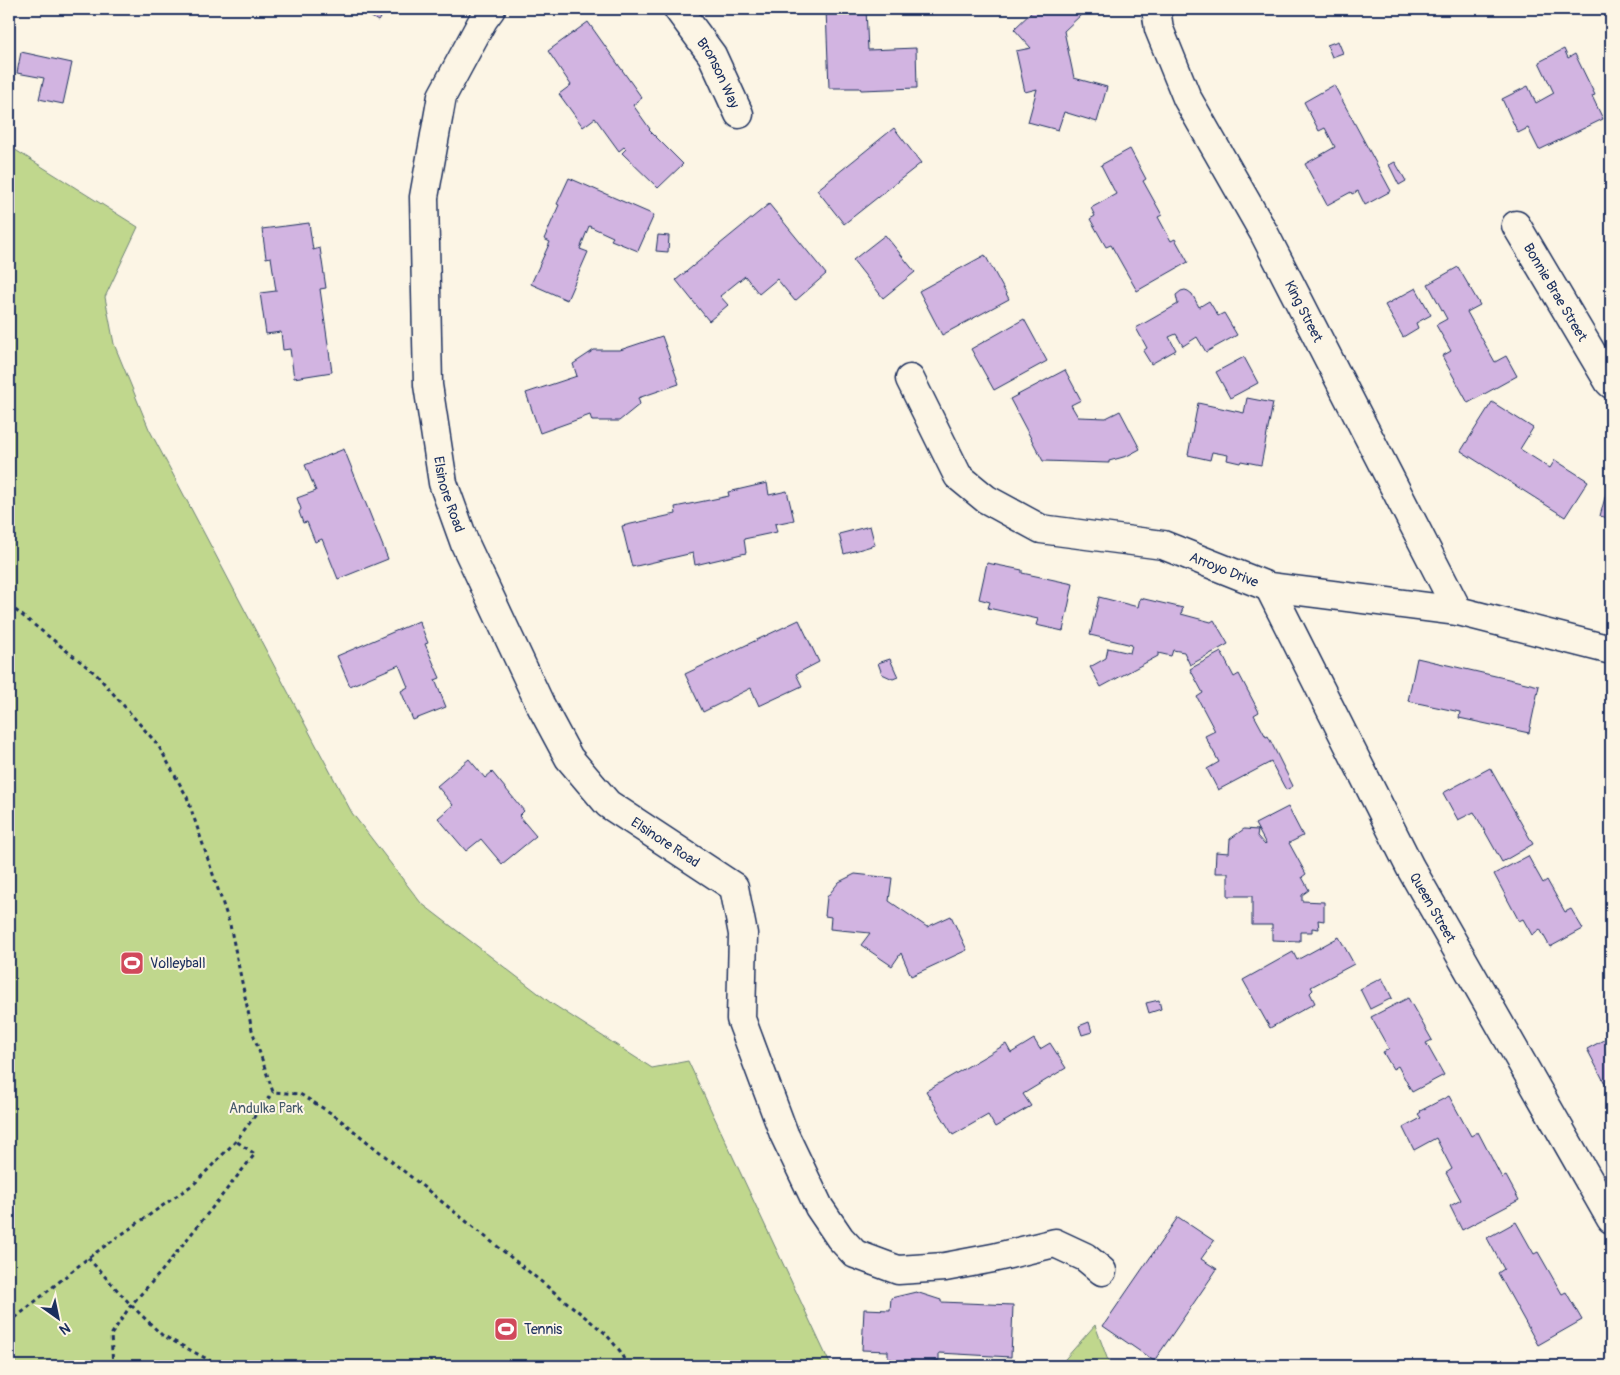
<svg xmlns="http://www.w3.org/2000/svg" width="1620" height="1375" viewBox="0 0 1620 1375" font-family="Pangolin,sans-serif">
<rect width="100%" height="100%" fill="#fcf5e5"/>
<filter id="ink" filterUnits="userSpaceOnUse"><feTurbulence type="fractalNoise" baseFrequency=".02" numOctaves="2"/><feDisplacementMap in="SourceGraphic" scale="10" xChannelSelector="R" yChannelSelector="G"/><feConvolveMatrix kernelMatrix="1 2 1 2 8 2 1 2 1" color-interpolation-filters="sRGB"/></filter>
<g filter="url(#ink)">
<path fill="#c0d78d" stroke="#6e8376" d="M9,146L138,227L105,297L114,344L149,429L352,813L421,903L551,1003L652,1068L688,1061L831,1366H9Z
M1095,1325L1110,1366H1059Z"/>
<path fill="#d2b4e1" stroke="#1b2f5e" d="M358,9H386L378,21Z
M826,9H866L868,50L916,48L917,88L861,90L860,88H829Z
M1035,9H1078L1082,14L1064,31L1074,78L1107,87L1097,122L1064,112L1058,130L1028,122L1037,89L1025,92L1016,51L1031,48L1014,29Z
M588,22L642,98L633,105L650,129L649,130L683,164L658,188L622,153L626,149L624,147L619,151L595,118L583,127L559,94L571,85L548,51Z
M1338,41L1343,53L1332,57L1327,45Z
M1564,49L1568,58L1575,54L1595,95L1592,96L1603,119L1539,150L1528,128L1518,133L1502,99L1528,86L1536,103L1554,93L1539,62Z
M21,52L72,63L63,104L39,99L44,78L17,73Z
M1334,85L1391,191L1365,205L1358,191L1352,194L1351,192L1327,205L1305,164L1335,147L1325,128L1319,131L1304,102Z
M894,128L921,163L844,224L817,190Z
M1130,149L1146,179L1143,181L1162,215L1158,217L1171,241L1175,239L1188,262L1137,291L1111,245L1106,247L1090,219L1095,216L1091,208L1116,194L1101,165Z
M1395,162L1406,181L1399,185L1389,165Z
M569,178L654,215L638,251L611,240L613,237L589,226L580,249L588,252L567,300L531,284L550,242L544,239L559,205L557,204Z
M769,204L826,274L795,301L777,279L759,294L745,276L720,296L728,305L709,321L676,280Z
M309,223L313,250L320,248L326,288L320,289L332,372L294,378L290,349L283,350L281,332L266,334L260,293L276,291L271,257L266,258L262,229Z
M658,235L669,236L668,252L656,251Z
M885,235L915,272L883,298L853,260Z
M985,255L1009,299L942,335L919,291Z
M1458,267L1480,305L1467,312L1495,362L1506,356L1517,376L1468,403L1442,356L1451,351L1436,325L1447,319L1428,284Z
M1416,288L1431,315L1416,323L1418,328L1403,337L1385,305Z
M1185,290L1188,291L1192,294L1199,307L1209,301L1218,316L1224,313L1237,335L1206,352L1197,337L1183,346L1176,334L1169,337L1176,350L1151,364L1143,351L1147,348L1136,328L1178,304L1176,295L1181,291Z
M1024,319L1047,361L994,390L971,349Z
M662,336L679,384L638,398L640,404L619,421H592L590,415L540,433L526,393L577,376L573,364L594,350H620Z
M1244,357L1258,383L1230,398L1216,372Z
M1065,370L1081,400L1071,405L1078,417L1106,418L1120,411L1140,449L1127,456L1109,461V463L1043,461L1010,399Z
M1247,398L1273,403L1261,465L1241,461L1240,463L1227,460L1228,455L1212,452L1210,460L1188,455L1198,403L1244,413Z
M1492,402L1533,428L1520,449L1550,468L1555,460L1588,481L1565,517L1461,451Z
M344,449L388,559L338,579L322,539L315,542L307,522L303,523L299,512L301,509L297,498L316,491L305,465Z
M767,483L769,495L787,491L794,520L775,524L777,532L744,539L746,553L695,565L693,553L632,567L622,526L676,514L675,507L729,496L728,492Z
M1607,490L1611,491V519L1600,516Z
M870,526L875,545L844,554L839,534Z
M987,563L1022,570V573L1073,584L1063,631L1036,625L1038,619L988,608L990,602L979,599Z
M1099,597L1138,607L1140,598L1183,608L1181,614L1211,622L1214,620L1228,644L1190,665L1184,652L1173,650L1171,656L1158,653V656L1101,687L1090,667L1106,658L1108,648L1130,653L1132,645L1090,635Z
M799,620L819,662L796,674L802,686L759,706L751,688L703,712L685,674Z
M419,621L428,643L425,644L440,678L435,680L446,707L413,720L401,691L408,687L399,665L350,686L337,656Z
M1221,652L1234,677L1239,674L1259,712L1254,715L1266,737L1268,736L1293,786L1286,790L1271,762L1218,790L1207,769L1219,762L1205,736L1215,731L1197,697L1203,693L1190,669Z
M1417,658L1539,686L1529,733L1459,718L1460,712L1408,701Z
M890,659L898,677L893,679L882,674L878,663Z
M469,759L485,778L492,772L524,811L519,816L536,836L502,864L481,839L466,851L438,818L453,805L437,786Z
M1490,768L1533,844L1502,862L1474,812L1458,820L1443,793Z
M1288,807L1303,836L1289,843L1306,874L1302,877L1309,890L1302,895V901L1324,902V921L1318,920L1319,929L1312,928V932H1300V941L1272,940V925H1252V896H1228V873H1215L1216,852L1229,853L1230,839L1244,829L1258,830L1257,836L1265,845L1266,844L1255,824Z
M1528,856L1543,883L1547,880L1565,912L1571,909L1583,929L1550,947L1540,929L1532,935L1523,919L1519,921L1494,874Z
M855,874L892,878L889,901L927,927L951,916L967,950L911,976L901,953L892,966L861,945L870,933L830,929L831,917L825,916L827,897L839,882Z
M1339,937L1354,964L1311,987L1313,990L1310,993L1315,1003L1270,1028L1243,980L1293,952L1297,960Z
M1382,978L1392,998L1370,1009L1360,989Z
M1408,998L1432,1040L1426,1043L1444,1075L1412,1092L1398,1066L1393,1069L1383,1052L1389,1049L1371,1017Z
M1159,1000L1161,1009L1149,1013L1146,1003Z
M1089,1022L1092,1032L1082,1035L1079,1026Z
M1611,1036V1095L1587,1049Z
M1034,1039L1040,1049L1050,1043L1066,1068L1023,1094L1031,1106L995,1127L988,1115L953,1135L926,1091L1006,1044L1011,1053Z
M1449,1096L1471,1136L1478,1132L1502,1178L1506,1176L1519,1200L1462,1230L1450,1206L1461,1200L1446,1173L1452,1169L1436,1138L1414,1150L1403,1128L1421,1118L1418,1114L1421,1112L1420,1111Z
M1178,1217L1214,1241L1201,1259L1217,1269L1154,1361L1103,1326Z
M1516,1222L1534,1254L1538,1252L1562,1294L1566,1292L1582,1320L1538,1345L1498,1273L1504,1269L1487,1238Z
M916,1292L941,1300V1302L1013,1305L1011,1357L939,1353V1360L916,1366H911L888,1358V1351L862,1350L864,1309L890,1310L891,1298Z"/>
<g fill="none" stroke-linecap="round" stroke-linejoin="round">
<g stroke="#1b2f5e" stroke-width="31">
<g id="minor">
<path id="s1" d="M491,9L483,20L442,96L424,197L428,385L443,483L465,544L540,704L569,758L608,804L734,887L743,934L741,1019L784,1134L819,1207L840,1238L855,1254L898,1270L945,1267L993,1258L1055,1243L1085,1257L1102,1271"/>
<path id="s2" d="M678,9L712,55L739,114"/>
<path id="s3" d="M1156,9L1159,29L1187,98L1264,233L1458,611"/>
<path id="s4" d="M1516,225L1609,382L1611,384"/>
<path id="s5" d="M910,379L958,476L986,499L1041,529L1163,545L1269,587L1458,611L1611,650"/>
<path id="s6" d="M1269,587L1410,867L1611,1219"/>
</g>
</g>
<path stroke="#1b2f5e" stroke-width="3" stroke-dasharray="4 4" stroke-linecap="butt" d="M9,605L96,674L158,745L187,797L230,925L252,1030L273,1092L300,1094L334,1115L605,1333L620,1351L627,1366
M88,1258L131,1305L162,1335L220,1366
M9,1323L88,1258L195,1183L236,1141L273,1092
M113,1366L111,1335L131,1305L161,1272L255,1154L236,1141"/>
<use href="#minor" stroke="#fcf5e5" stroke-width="28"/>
</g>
</g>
<defs>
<g id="stadium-square" transform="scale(1.25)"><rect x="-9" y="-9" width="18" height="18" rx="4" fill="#d1495b" stroke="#fcf5e5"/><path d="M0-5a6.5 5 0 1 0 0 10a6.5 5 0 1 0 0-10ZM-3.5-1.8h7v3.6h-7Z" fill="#fff"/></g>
</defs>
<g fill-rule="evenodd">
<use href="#stadium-square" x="132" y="963"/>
<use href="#stadium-square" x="506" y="1329"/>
</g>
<g text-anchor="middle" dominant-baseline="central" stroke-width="4" stroke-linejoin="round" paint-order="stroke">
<g font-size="14" fill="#1b2f5e" stroke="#fcf5e5">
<text stroke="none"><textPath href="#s2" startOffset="76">Bronson Way</textPath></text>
<text stroke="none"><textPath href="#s4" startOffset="78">Bonnie Brae Street</textPath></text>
<text stroke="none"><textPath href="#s3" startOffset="338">King Street</textPath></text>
<text stroke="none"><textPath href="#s1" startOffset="502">Elsinore Road</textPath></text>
<text stroke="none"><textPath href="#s5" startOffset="396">Arroyo Drive</textPath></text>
<text stroke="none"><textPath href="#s1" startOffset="922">Elsinore Road</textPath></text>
<text stroke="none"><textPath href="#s6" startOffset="360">Queen Street</textPath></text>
</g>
<g font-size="14" fill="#1b2f5e" stroke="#fcf5e5" text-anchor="start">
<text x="150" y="963">Volleyball</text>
<text x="524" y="1329">Tennis</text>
</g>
<g font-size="14" fill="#44596a" stroke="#fcf5e5">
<text x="266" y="1108">Andulka Park</text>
</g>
</g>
<rect width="1620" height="1375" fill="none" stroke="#fcf5e5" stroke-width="30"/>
<rect x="15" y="15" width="1590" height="1345" fill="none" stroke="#1b2f5e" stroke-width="2" filter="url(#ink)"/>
<g transform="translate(58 1318) rotate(147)" stroke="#fcf5e5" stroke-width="4" paint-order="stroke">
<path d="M0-4L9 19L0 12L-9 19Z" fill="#1b2f5e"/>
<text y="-8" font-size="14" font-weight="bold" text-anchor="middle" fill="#1b2f5e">N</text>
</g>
</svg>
